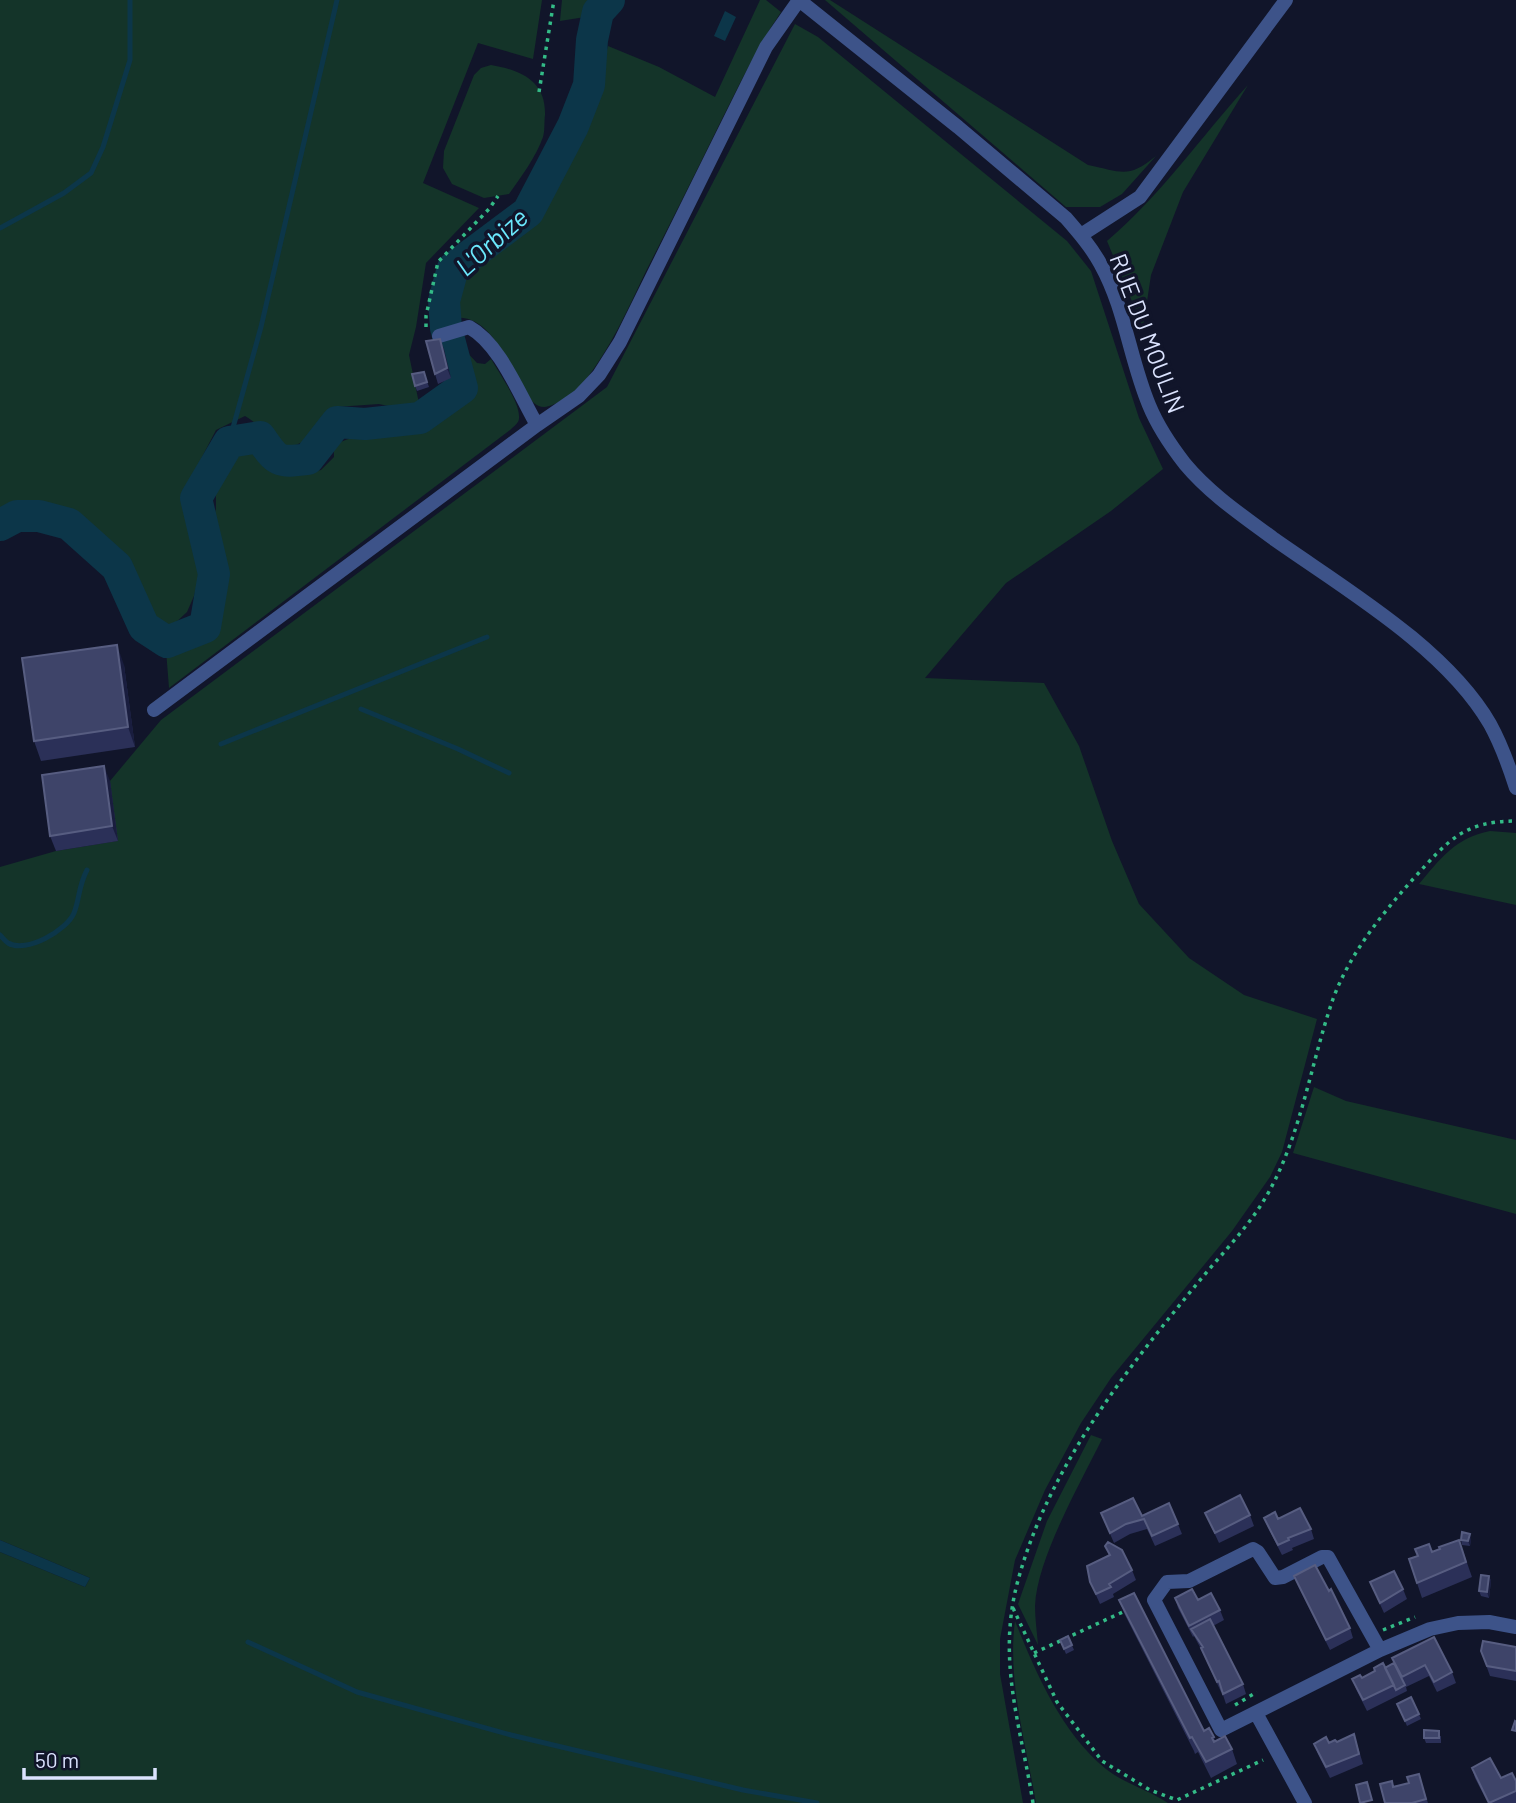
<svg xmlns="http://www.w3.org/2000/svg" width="1516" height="1803" viewBox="0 0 1516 1803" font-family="Barlow,sans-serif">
<rect width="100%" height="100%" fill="#11152a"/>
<path fill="#143429" d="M0,0H542L533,59L478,43L423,183L479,208L426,263L416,327L409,355L421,413L379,404L336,407C320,426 298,462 270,438C261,430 257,423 245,416L216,430L186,488L183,511L194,528L200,556V573L194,596L187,612L174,624L163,627L146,618L123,563L83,525L39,501L22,502L0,508Z
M562,0H593L585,17L560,21Z
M760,0H766L781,12C756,49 737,89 717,129C694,176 670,224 646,271C628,309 610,349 584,382C576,392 557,406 544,407C515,407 505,313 455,318L453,299L463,274L533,220L576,139L594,99L608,46L659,67L715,97Z
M825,0H830L1088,165C1122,172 1128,179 1156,156L1122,194L1100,207H1066Z
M795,24L818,37L1067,241L1091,271L1139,418L1163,469L1111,511L1006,583L925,678L1044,683L1079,746L1112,841L1139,904L1189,958L1244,995L1317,1019L1282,1152L1270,1177L1232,1231L1111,1378L1081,1423L1045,1490L1015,1560L1000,1639V1674L1023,1803H0V1552L85,1587L90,1578L0,1540V867L56,851L117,841L110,781L161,720L607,387Z
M491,65C521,70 546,81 545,115C544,122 545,131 543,137C536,157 521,177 509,194L484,198L452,184L443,168L444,151L474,75L481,68Z
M1248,85L1183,192L1151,275L1143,328L1107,241C1161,195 1201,137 1248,85Z
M464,349L477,363L485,364L491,359C499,373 519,401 519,416C520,423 514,426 510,430L169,688L166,650L203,638L216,630L227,584L210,529L216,509V491L226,467L238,450L252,444L278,472L292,476L321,470L334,457V446C345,438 357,437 371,434C406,427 441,420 467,394L458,352Z
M1490,831L1516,833V905L1419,884C1441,858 1455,838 1490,831Z
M1314,1087L1346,1101L1516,1140V1214L1293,1153Z
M1091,1435L1102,1439C1080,1484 1037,1558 1035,1606C1035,1619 1037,1632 1038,1645L1018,1604L1047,1521Z
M1015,1621C1036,1673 1061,1732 1106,1769C1125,1784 1149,1790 1168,1803H1036C1026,1744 1007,1681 1015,1621Z"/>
<path fill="#0c3649" d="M725,11L736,17L725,41L714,36Z
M0,1540L90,1578L85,1587L0,1552Z"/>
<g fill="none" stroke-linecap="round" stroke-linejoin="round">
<path stroke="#0c3649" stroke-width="5" d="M0,228L64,193L91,173L103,147L130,60V0
M229,442L261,327L337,0
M361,709L458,749L509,773
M221,744L487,637
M0,935C3,938 5,941 8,943C26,954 67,930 74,913C80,898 78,887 87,870
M248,1642L357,1692L511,1735L743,1790L817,1803"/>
<path stroke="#0c3649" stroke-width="32" d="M0,525L17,516H39L69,524L117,567L144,627L167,642L205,627L214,574L196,498L229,442L260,437C277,462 278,463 308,459L337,422L365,424L420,418L462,388L446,328L444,301L453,268L528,212L573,126L589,85L592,40L598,12L609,0"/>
<path stroke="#33bb87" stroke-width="3.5" stroke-dasharray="3.5 5" stroke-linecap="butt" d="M539,92L554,0
M426,327V316L438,262L489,209L498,196
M1013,1608L1057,1702L1102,1761L1150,1790L1177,1800L1263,1760
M1383,1630L1415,1617
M1034,1653L1127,1610
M1235,1705L1257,1692
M1033,1803C1021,1727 997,1662 1017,1584C1047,1470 1123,1374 1196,1285C1217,1259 1241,1235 1259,1208C1300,1146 1309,1068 1333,999C1350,953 1382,914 1414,878C1448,841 1463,821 1516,821"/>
<path stroke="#3d5389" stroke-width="14" d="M799,0L958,127L1066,218C1079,233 1092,248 1101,265C1125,308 1130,360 1149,405C1158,427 1171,446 1185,464C1210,494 1243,516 1274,539C1345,589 1446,648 1490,724C1501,744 1509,766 1516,788
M1081,235L1140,197L1286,0
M439,336L469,327C500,344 519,394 537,425
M154,710L537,425L579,396L599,375L620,342L766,47L799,0
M1380,1650L1328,1557H1322L1283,1577L1275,1578L1258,1552L1253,1549L1189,1581L1167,1582L1154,1600L1221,1730L1380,1650L1430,1629L1458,1623L1489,1622L1516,1627
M1256,1713L1305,1803"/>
</g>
<path fill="#2b3058" d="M440,339L451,378L438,384L435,374Z
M424,372L429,387L417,391L415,386Z
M124,665L135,747L41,761L34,741Z
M110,781L118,841L56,851L50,836Z
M1101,1513L1142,1516L1178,1524L1182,1534L1155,1546L1147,1529L1130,1534L1114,1543Z
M1205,1513L1250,1515L1254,1526L1219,1543Z
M1264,1518L1278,1519L1311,1529L1314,1539L1292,1548L1293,1550L1282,1555L1268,1528Z
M1471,1539L1470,1546L1462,1545L1461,1540Z
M1459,1540L1472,1577L1422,1598L1409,1559L1440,1549Z
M1105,1546L1132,1570L1136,1580L1113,1594L1114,1597L1100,1604L1090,1582L1109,1555Z
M1294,1576L1329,1591L1350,1628L1353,1638L1330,1650L1298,1586Z
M1489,1576L1491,1581L1489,1598L1481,1596L1479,1591Z
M1370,1582L1403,1589L1407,1599L1384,1613Z
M1175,1598L1198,1600L1220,1610L1224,1620L1213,1626L1243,1684L1246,1694L1226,1704L1222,1692H1221L1201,1649L1194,1636L1193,1637L1178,1608Z
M1119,1600L1204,1731L1214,1737L1215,1741L1232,1749L1237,1764L1211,1778L1198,1752L1195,1754L1194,1751L1125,1615Z
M1068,1636L1074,1650L1066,1654L1060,1640Z
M1516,1647V1681L1490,1676L1481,1651Z
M1392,1658L1452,1672L1456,1683L1437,1692L1429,1676L1406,1687L1407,1691L1367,1711L1356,1689L1352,1679L1362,1678L1385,1668L1394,1663Z
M1397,1704L1419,1714L1421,1719L1407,1726Z
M1354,1734L1363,1764L1330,1778L1318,1754L1314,1744L1337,1742Z
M1441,1736V1743H1426L1424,1738Z
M1472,1768L1501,1778L1516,1781V1803H1488L1475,1778Z
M1419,1774L1428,1803H1385L1392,1781L1394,1786L1409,1783Z"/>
<path fill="#191d3e" d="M440,339L444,349L451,378L447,368Z
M117,645L124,665L135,747L128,727Z
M104,766L110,781L118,841L112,826Z
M1470,1534L1471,1539L1470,1546L1468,1541Z
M1489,1576L1491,1581L1489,1598L1487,1592Z"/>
<path fill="#3e4469" stroke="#575d81" stroke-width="2" d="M440,339L447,368L435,374L426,341Z
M424,372L427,382L415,386L412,374Z
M117,645L128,727L34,741L22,658Z
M104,766L112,826L50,836L42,775Z
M1240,1495L1250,1515L1215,1533L1205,1513Z
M1133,1498L1142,1516L1169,1503L1178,1524L1152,1536L1144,1519L1126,1524L1110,1533L1101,1513Z
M1300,1508L1311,1529L1288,1538L1289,1540L1278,1545L1264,1518L1275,1512L1278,1519Z
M1462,1532L1470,1534L1468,1541L1461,1540Z
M1459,1540L1466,1562L1417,1583L1409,1559L1418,1556L1415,1549L1429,1544L1432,1552L1440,1549L1439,1547Z
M1108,1542L1122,1550L1132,1570L1109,1584L1111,1587L1096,1594L1090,1582L1087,1566L1110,1555L1105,1546Z
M1315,1565L1329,1591L1331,1589L1350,1628L1326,1640L1294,1576Z
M1394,1571L1403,1589L1380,1603L1370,1582Z
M1481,1575L1489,1576L1487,1592L1479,1591Z
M1192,1589L1198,1600L1211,1593L1220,1610L1189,1626L1175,1598Z
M1134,1593L1204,1731L1209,1728L1214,1737L1212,1738L1214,1742L1225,1736L1232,1749L1206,1762L1192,1737L1190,1738L1119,1600Z
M1210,1619L1243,1684L1223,1694L1219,1681L1217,1682L1201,1648L1203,1647L1191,1629Z
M1068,1636L1072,1645L1064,1649L1060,1640Z
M1434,1637L1452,1672L1434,1682L1425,1665L1402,1677L1392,1658Z
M1483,1641L1516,1647V1671L1487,1666L1481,1651Z
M1383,1663L1394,1685L1363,1700L1352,1679L1360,1675L1362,1678L1375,1671L1374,1668Z
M1394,1663L1405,1685L1396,1690L1385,1668Z
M1411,1697L1419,1714L1405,1721L1397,1704Z
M1515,1721L1516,1722V1731L1512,1730Z
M1424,1730L1439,1731V1738H1424Z
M1354,1734L1359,1754L1326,1767L1314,1744L1326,1737L1329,1743L1335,1740L1337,1742Z
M1490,1758L1501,1778L1512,1773L1516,1781V1791L1489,1803L1472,1768Z
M1419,1774L1426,1799L1412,1803H1385L1380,1784L1392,1781L1393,1787L1409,1783L1407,1777Z
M1367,1782L1372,1800L1360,1803L1356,1785Z"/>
<g text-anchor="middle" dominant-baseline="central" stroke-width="7" stroke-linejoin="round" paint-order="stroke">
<g font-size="24" fill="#dbe3fe" stroke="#11152a">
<text transform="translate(1148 333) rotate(69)">RUE DU MOULIN</text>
</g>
<g font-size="26" font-style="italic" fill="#6be8fd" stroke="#11152a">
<text transform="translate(491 241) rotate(-42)">L'Orbize</text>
</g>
</g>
<path d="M24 1768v10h131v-10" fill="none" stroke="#dbe3fe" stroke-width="3.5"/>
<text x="35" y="1768" font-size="21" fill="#dbe3fe" stroke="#11152a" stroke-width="5" paint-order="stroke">50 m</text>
</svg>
